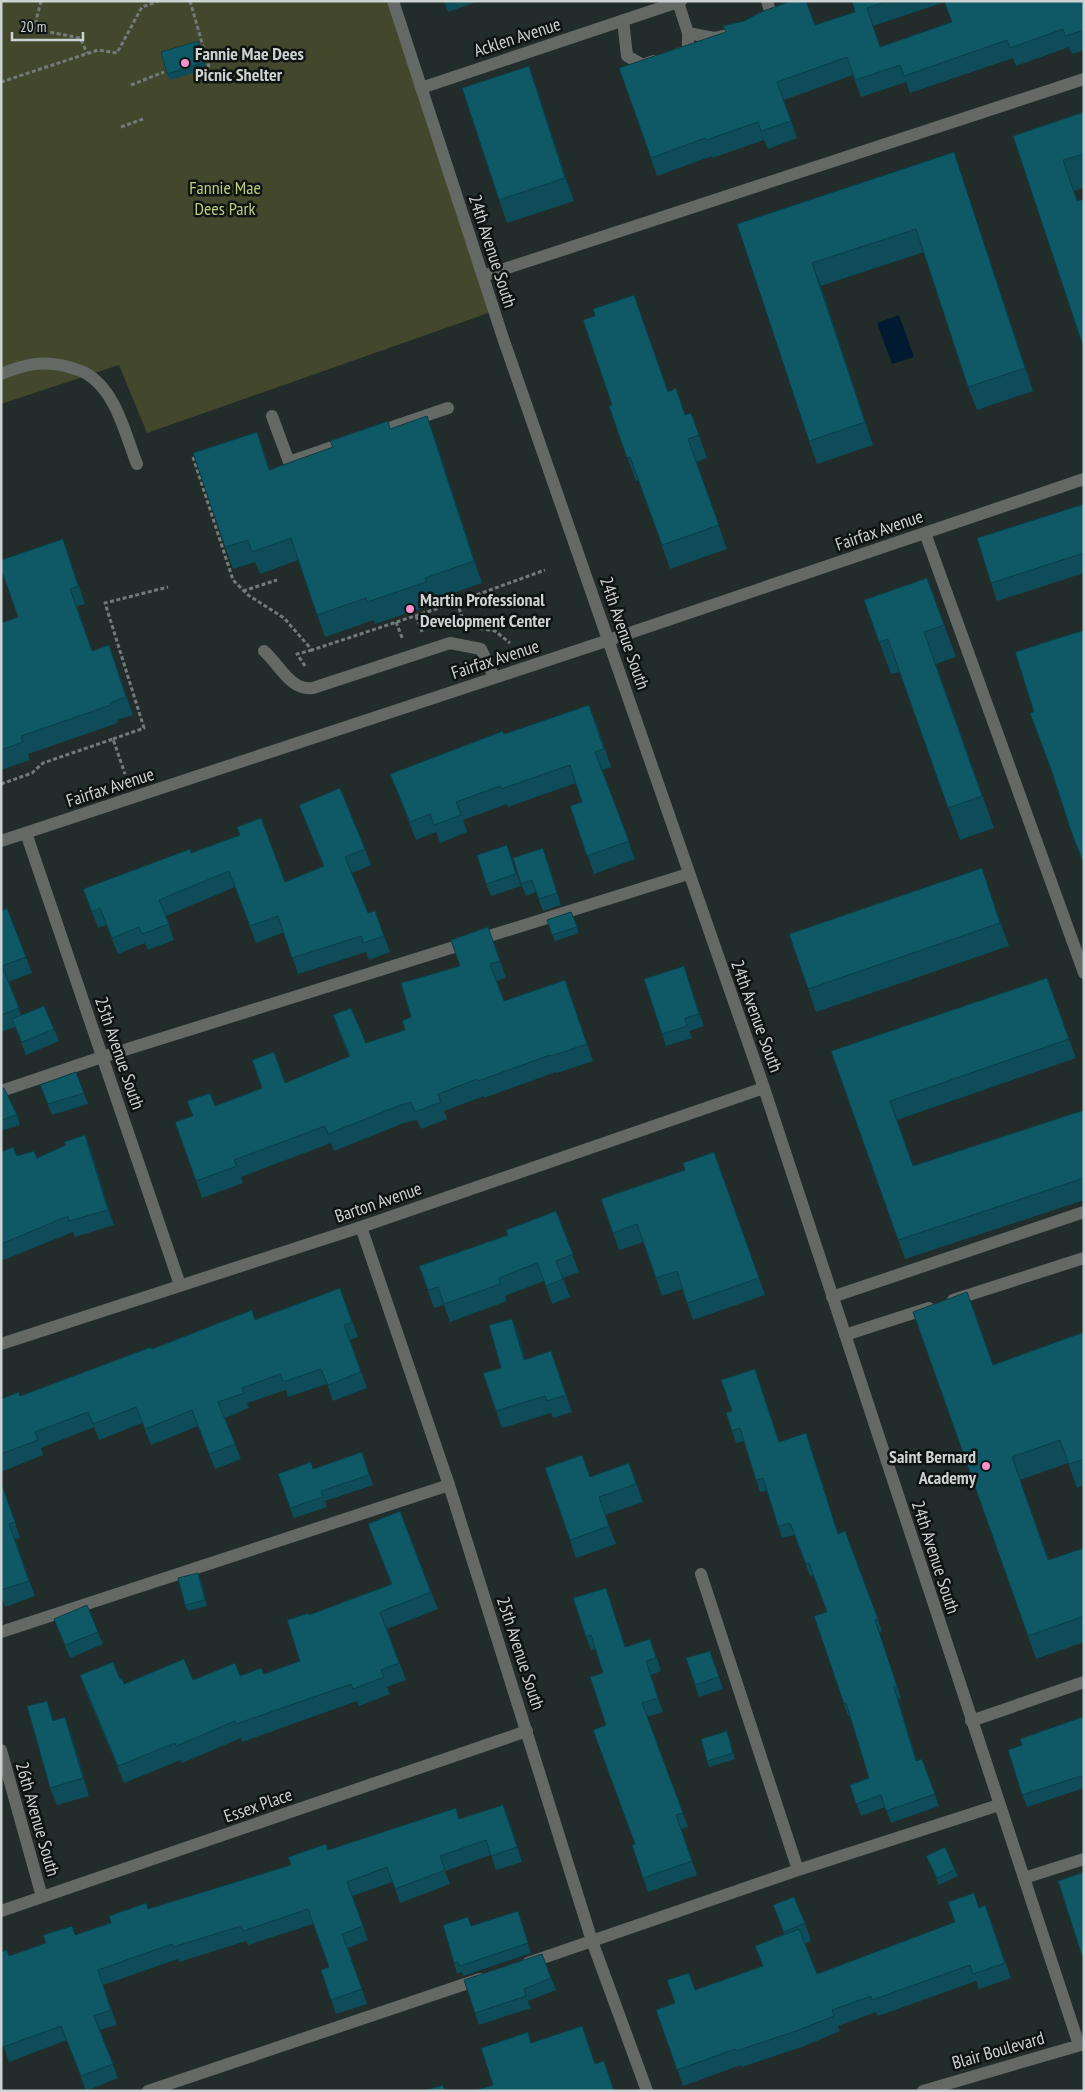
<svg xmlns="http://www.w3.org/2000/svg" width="1085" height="2092" viewBox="0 0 1085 2092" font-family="'PT Sans Narrow',sans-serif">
<rect width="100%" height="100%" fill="#222c2a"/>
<path fill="#43482d" d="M1,1H393L494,311L147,433L119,365L1,404Z"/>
<path fill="#001b31" d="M899,315L914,357L892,364L877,323Z"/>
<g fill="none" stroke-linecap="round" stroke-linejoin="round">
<path stroke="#727b79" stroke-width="3" stroke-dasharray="4 2.5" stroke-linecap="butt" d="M41,1L34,29L80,38L87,53
M190,1L209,67
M1,82L98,50L117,53L142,7L159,1
M131,85L164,72
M121,127L143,119
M193,457L233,580L248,595L284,618L312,650L457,602L545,570
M243,591L277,580
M457,602L465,626
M416,616L423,634
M396,622L403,640
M467,626L495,631L510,643
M305,666L297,654L312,650
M113,739L144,728L105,603L168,587
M1,784L32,773L43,763L113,739L125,774"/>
<path stroke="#656966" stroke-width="12" d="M393,1L503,338L764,1088L1079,2045
M623,20L627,56L643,65L654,61
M764,22L767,21L770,11L767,1
M688,33L714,38L727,35
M678,54L688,51V33L678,2
M421,88L681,1
M483,276L1084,79
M1,374C23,365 42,360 65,366C72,368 81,370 87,374C116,391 125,434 137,464
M272,416L289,462L347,442
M375,433L448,408
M925,533L1084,973
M264,651C280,665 290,691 313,688L450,643L481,649L494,677
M26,833L180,1285
M1,841L609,640L1084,479
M1,1091L102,1057L688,874
M361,1227L449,1485L592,1941L647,2091
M832,1297L1084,1212
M953,1300L1084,1258
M845,1335L929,1308
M1,1344L361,1227L764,1088
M701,1574L798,1870
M1,1632L449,1485
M971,1721L1084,1682
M1,1750L42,1897
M1024,1878L1084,1859
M1,1911L527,1731
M528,1963L798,1870L999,1805
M148,2091L480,1979
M923,2091L1084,2044"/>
</g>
<path fill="#0d4c58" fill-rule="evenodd" d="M444,1H479L448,12Z
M852,1H1084V50L1072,54L1069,47L1016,66L1013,58L910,93L906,82L861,97L853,75L784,100L797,138L768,149L764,140L712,158V156L657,176L619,68L815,25L855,12ZM945,2L952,22L880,47L873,26Z
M198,41L207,69L170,80L167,74Z
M537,89L574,201L507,223L499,200Z
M1084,112V188L1074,191L1078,201L1084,199V346L1013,136Z
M954,152L962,176L1033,391L977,410L968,387L924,252L821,286L873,445L817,464L809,441L737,224Z
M668,392L686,415L691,413L707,458L696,462L727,549L670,569L639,480L636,481L609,406Z
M390,429L435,438L482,583L433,600L434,604L375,624L374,620L325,637L298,560L260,574L255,562L233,569L225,547L257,432L270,470Z
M1084,504V573L997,601L991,583Z
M63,539L85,604L77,606L92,651L109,645L133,715L117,720L118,723L28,754L30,760L1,770V623L18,617Z
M927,578L956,657L936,664L994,828L960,840L900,672L891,674L864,600Z
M596,722L611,767L602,770L635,859L594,874L570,806L582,802L576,783L508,807L507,804L463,820L467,832L440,843L436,832L416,840L390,774L504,734Z
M299,805L365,849L371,865L352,873L368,913L375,911L390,952L369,960L366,952L298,974L284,932L256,943L235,887L166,916L174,940L148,950L145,943L118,954L106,925L98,928L83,889L191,853L285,882L323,866Z
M511,857L521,886L491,896L486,884Z
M547,860L561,905L543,911L536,892L526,896L521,884Z
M990,892L1009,946L816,1012L808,989Z
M1,911L26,957L32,973L8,982L21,1015L54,1029L59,1041L26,1055L15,1027L1,1032Z
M571,912L579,933L555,941L547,920Z
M488,927L506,978L496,981L504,1001L565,980L593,1061L557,1073L556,1072L484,1098V1096L444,1111L447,1119L421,1129L417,1120L404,1123L334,1151L331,1143L241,1177L243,1183L202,1198L175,1122L193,1116L215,1106L285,1083L349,1057L339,1032L333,1015L366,1043L405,1030L411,1017L460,966Z
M688,978L704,1026L689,1031L692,1038L666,1046L662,1034Z
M1047,978L1076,1058L897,1120L913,1166L1084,1110V1200L905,1259L831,1051Z
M40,1085L84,1093L88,1104L52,1115Z
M1,1088L17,1115L20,1125L1,1131Z
M85,1135L91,1150L114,1225L75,1237L73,1232L1,1261V1152L17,1156L37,1158L65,1145Z
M714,1152L765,1295L693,1320L682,1289L662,1296L643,1242L619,1250L601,1199L685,1170Z
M556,1211L579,1272L563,1278L570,1297L552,1304L544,1281L505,1296L507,1301L450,1322L444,1305L434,1308L419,1266L508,1235Z
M340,1288L358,1337L350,1340L367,1388L333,1401L327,1384L288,1397L286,1390L247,1403L249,1408L225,1418L241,1459L215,1469L198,1426L151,1445L142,1423L99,1440L94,1427L41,1448L43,1455L1,1472V1399L20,1396L152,1349L255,1319Z
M913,1312L993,1365L1084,1332V1485L1077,1488L1068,1463L1020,1480L1049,1560L1084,1548V1642L1036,1659Z
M512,1319L519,1336L525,1360L557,1368L572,1412L553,1418L551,1413L502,1428L496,1411L501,1368Z
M726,1413L780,1441L806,1433L838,1534L845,1531L882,1631L879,1632L901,1698L898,1699L917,1761L922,1759L939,1806L891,1823L885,1807L861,1816L850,1785L869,1778L850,1715L848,1716L844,1704L827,1612L813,1575L810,1576L794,1535L782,1538L767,1491L760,1492L744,1441L736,1443Z
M362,1452L373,1485L325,1501L327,1507L294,1518L290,1508L313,1469Z
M629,1463L643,1502L605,1515L616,1544L576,1558L545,1468L590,1477Z
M1,1481L20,1538L15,1539L35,1596L5,1607L1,1597Z
M368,1524L431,1592L438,1609L387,1629L406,1680L387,1687L390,1694L359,1706L357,1701L242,1742L241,1738L182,1763L181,1760L124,1783L86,1692L80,1675L120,1679L124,1684L193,1680L264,1674L300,1661L309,1615L391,1584Z
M201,1579L207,1606L188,1611L185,1605Z
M606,1588L625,1647L655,1652L661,1671L651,1675L663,1712L647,1717L688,1827L681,1829L697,1875L648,1892L632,1845L635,1844L606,1725L603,1673L596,1649L591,1650L586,1637Z
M54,1619L98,1632L103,1644L70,1658Z
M710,1651L723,1689L699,1697L695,1685Z
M1084,1718V1788L1027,1807L1022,1795V1745Z
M54,1720L72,1735L89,1796L57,1805L50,1788Z
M729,1737L735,1759L709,1767L707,1761Z
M460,1819H509L522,1862L496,1870L491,1855L445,1871L450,1884L400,1903L393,1882L352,1896L368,1940L348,1948L367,2004L336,2014L321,1970L329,1967L313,1924L248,1945L246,1941L179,1962L178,1959L103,1985L117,2025L100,2030L118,2078L86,2091L67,2040L9,2062L3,2045L1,2046V1952L9,1956L75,1935L148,1909L291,1865L328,1850Z
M926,1856L955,1870L958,1876L939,1885Z
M773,1905L805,1923L811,1941L805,1944L817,1974L955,1922L979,1908L985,1905L1011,1978L979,1989L976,1981L878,2016L876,2012L838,2026L840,2031L802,2047L742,2067L741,2065L683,2086L656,2010L675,2003L695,1990L763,1966L755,1946L784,1934Z
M518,1911L531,1953L463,1976L462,1972L457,1974L454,1963L471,1926Z
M542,1954L556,1990L528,2001L531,2008L479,2025L475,2013Z"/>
<path fill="#0a3e47" d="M529,66L537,89L574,201L565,178Z
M954,152L962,176L1033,391L1025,368Z
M812,263L821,286L873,445L865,422Z
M427,416L435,438L482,583L474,561Z
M982,868L990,892L1009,946L1000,923Z
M684,966L704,1026L699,1014Z
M85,1135L91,1150L114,1225L108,1210Z
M512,1319L519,1336L530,1377L524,1360Z
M806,1433L810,1445L842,1546L838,1534Z
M198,1573L201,1579L207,1606L205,1600Z
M606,1588L611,1602L630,1661L625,1647Z
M646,1661L651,1675L663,1712L658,1698Z
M894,1687L898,1699L920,1773L916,1761Z
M47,1701L54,1718L59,1738L53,1721Z
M65,1717L72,1735L89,1796L83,1778Z
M503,1805L509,1819L522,1862Z"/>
<path fill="#0f5866" stroke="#0a3e47" d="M791,1H806L815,25L855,12L852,1H888L867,8L880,47L952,22L944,1H1084V30L1065,36L1063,29L1010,48L1007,40L904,76L900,65L855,80L847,57L777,82L791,121L761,131L758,122L706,140L705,138L651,158L619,68L726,32L723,26L744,21L761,12Z
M198,41L205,62L167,74L161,52Z
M529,66L565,178L499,200L462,88Z
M1084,112V154L1063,160L1077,201L1084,199V342L1082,343L1013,136Z
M954,152L1025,368L968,387L916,229L812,263L865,422L809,441L737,224Z
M634,295L668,392L676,388L685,415L691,413L699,435L688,439L719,525L662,545L630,457L627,458L609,406L612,405L583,320L595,316L593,309Z
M427,416L474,561L425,578L426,582L367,602L366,598L317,615L291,538L252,552L248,540L225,547L193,453L257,432L269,470L333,447L330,441L388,421L390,429Z
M1084,504V553L991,583L977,538Z
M63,539L78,586L70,589L92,651L109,645L126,697L110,703L111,705L21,736L23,742L1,750V623L18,617L1,569V560Z
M927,578L944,625L924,632L982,796L948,808L888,639L879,642L864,600Z
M1084,630V865L1071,831L1052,772L1030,713L1034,712L1015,652Z
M589,705L604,749L595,752L629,841L587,856L570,806L582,802L570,765L501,789L500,786L456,802L461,815L434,825L430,814L410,822L390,774L503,731L504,734Z
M340,788L365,849L345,857L368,913L375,911L384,936L363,943L361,936L292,958L278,916L250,926L229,871L159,900L169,924L142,934L139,927L112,938L100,908L92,912L83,889L190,849L191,853L240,835L237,827L261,818L285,882L324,866L299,805Z
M507,845L516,874L486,884L477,855Z
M543,848L557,893L539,899L532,880L521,884L513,858Z
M982,868L1000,923L808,989L789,934Z
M7,908L26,957L2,966L19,1008L1,1015V911Z
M571,912L577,927L552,935L547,920Z
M488,927L500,961L490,964L504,1001L565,980L587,1044L551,1056L550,1055L478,1081L477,1079L438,1094L441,1102L415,1112L411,1102L398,1106L328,1134L325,1126L234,1160L237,1166L196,1181L175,1122L193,1116L187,1101L210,1093L215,1106L262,1088L252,1060L274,1052L285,1083L350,1056L333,1015L351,1008L366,1043L405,1030L402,1021L411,1017L401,983L460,966L451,940Z
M684,966L699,1014L685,1018L687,1026L662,1034L644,979Z
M1047,978L1069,1039L890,1101L913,1166L1084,1110V1178L898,1240L831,1051Z
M44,1006L54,1029L22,1042L12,1019Z
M76,1072L84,1093L48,1104L40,1085Z
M1,1088H4L17,1115L1,1120Z
M85,1135L108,1210L69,1221L68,1216L1,1244V1152L13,1147L17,1156L34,1151L37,1158L66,1145L64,1142Z
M714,1152L759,1278L687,1303L677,1271L656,1278L637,1224L613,1233L601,1199L685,1170L683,1163Z
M556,1211L573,1254L556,1261L563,1279L546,1286L537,1263L499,1278L500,1284L444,1304L438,1287L428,1290L419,1266L508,1235L506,1230Z
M340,1288L352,1322L344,1325L361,1372L328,1385L321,1369L283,1382L280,1374L242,1388L244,1393L218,1402L235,1444L209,1454L192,1410L145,1429L136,1407L93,1424L88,1412L35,1432L38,1440L1,1454V1399L19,1392L20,1396L151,1347L152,1349L252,1310L255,1320Z
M967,1292L993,1365L1084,1332V1459L1069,1464L1060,1440L1012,1457L1048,1560L1084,1548V1616L1028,1636L913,1312Z
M512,1319L524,1360L551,1351L566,1395L547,1401L545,1396L496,1411L483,1373L501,1368L489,1325Z
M755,1369L779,1442L806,1433L838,1534L845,1531L878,1619L875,1620L897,1686L894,1687L916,1761L922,1759L935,1794L886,1811L881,1795L856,1804L850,1785L869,1778L846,1703L844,1704L814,1616L827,1612L809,1563L806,1564L790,1523L778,1526L763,1478L756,1480L740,1428L732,1431L726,1413L732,1411L721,1380Z
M362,1452L369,1475L321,1491L323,1497L290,1508L278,1474L311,1462L313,1469Z
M582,1455L590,1477L629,1463L636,1484L599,1497L609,1526L570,1540L545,1468Z
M1,1482L15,1522L9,1524L29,1581L1,1590Z
M400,1511L431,1592L380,1612L399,1663L381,1670L384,1677L353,1689L351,1684L236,1724L235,1721L176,1746L175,1743L118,1766L80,1675L113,1662L120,1679L122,1678L124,1684L184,1659L193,1680L235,1663L240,1676L261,1668L264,1674L300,1661L287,1620L309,1613V1615L392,1584L368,1524Z
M198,1573L205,1600L185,1605L178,1578Z
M606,1588L625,1647L650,1639L656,1658L646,1661L658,1698L642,1703L683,1813L676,1815L692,1861L643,1878L632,1845L635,1844L593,1730L606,1725L590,1677L603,1673L591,1635L586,1637L573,1598Z
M87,1605L98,1632L65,1645L54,1619Z
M710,1651L719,1677L695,1685L686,1658Z
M47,1701L53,1721L65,1717L83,1778L50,1788L27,1706Z
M1082,1717L1083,1719L1084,1718V1784L1081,1776L1022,1795L1008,1750L1022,1745L1020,1739Z
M727,1731L733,1753L707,1761L701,1739Z
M503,1805L517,1847L491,1856L486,1840L440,1856L445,1870L395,1889L387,1867L347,1882L363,1926L342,1934L362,1989L331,2000L321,1970L329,1967L308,1909L243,1931L241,1926L173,1947L172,1944L98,1970L111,2010L94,2016L113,2064L81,2076L61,2026L3,2047L1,2042V1952L7,1950L9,1956L46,1943L43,1935L72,1926L75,1935L111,1923L109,1916L146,1903L148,1909L291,1865L288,1857L326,1844L328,1850L456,1808L459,1819Z
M945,1847L955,1870L937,1878L926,1856Z
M1084,1872V1955L1082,1956L1058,1881Z
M974,1893L979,1908L985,1905L1005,1963L973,1974L970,1965L872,2000L871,1996L832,2010L834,2016L796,2031L736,2051L735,2049L677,2070L656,2010L675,2003L667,1980L689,1973L695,1990L763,1966L755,1946L799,1929L817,1974L955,1922L948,1902Z
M794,1897L805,1923L784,1932L773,1905Z
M518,1911L528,1943L460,1966L458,1962L454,1963L443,1925L468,1917L471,1926Z
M542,1954L551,1978L524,1989L526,1996L475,2013L464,1980Z
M582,2026L595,2064L604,2061L614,2091H473L493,2085L481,2048L528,2032L531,2043Z
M443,2085L445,2091H426V2090Z"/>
<g fill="#f790cd" stroke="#0f1312" stroke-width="2">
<circle cx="185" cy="63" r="5"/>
<circle cx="410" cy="609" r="5"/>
<circle cx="986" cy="1466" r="5"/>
</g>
<g text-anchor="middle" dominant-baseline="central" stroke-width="5" stroke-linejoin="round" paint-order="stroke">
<g font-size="18" fill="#cdd3d2" stroke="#0f1312">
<text transform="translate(517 37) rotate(-18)">Acklen Avenue</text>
<text transform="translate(493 251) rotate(72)">24th Avenue South</text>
<text transform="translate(879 530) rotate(-19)">Fairfax Avenue</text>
<text transform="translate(625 633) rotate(71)">24th Avenue South</text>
<text transform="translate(495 659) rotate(-18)">Fairfax Avenue</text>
<text transform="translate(110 787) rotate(-18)">Fairfax Avenue</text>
<text transform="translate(757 1016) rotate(70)">24th Avenue South</text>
<text transform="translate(120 1053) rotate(71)">25th Avenue South</text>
<text transform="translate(378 1202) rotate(-19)">Barton Avenue</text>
<text transform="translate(936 1557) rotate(72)">24th Avenue South</text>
<text transform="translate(521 1653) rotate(72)">25th Avenue South</text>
<text transform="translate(258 1805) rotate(-19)">Essex Place</text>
<text transform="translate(38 1819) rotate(74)">26th Avenue South</text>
<text transform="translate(998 2050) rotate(-16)">Blair Boulevard</text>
</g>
<g font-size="18" font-weight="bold" fill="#cdd3d2" stroke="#0f1312" text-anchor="start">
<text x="195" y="53">Fannie Mae Dees<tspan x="195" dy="21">Picnic Shelter</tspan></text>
<text x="420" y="599">Martin Professional<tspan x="420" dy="21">Development Center</tspan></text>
<text x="976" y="1456" text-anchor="end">Saint Bernard<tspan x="976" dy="21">Academy</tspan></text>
</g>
<g font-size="18" fill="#bfcc80" stroke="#0f1312">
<text x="225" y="187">Fannie Mae<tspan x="225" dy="21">Dees Park</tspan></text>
</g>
</g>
<rect width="1085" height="2092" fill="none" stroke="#cdd3d2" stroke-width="5"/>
<path d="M12 32v8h71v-8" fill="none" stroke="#cdd3d2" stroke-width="2.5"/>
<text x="20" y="32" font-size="15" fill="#cdd3d2" stroke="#0f1312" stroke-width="4" paint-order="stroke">20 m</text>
</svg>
